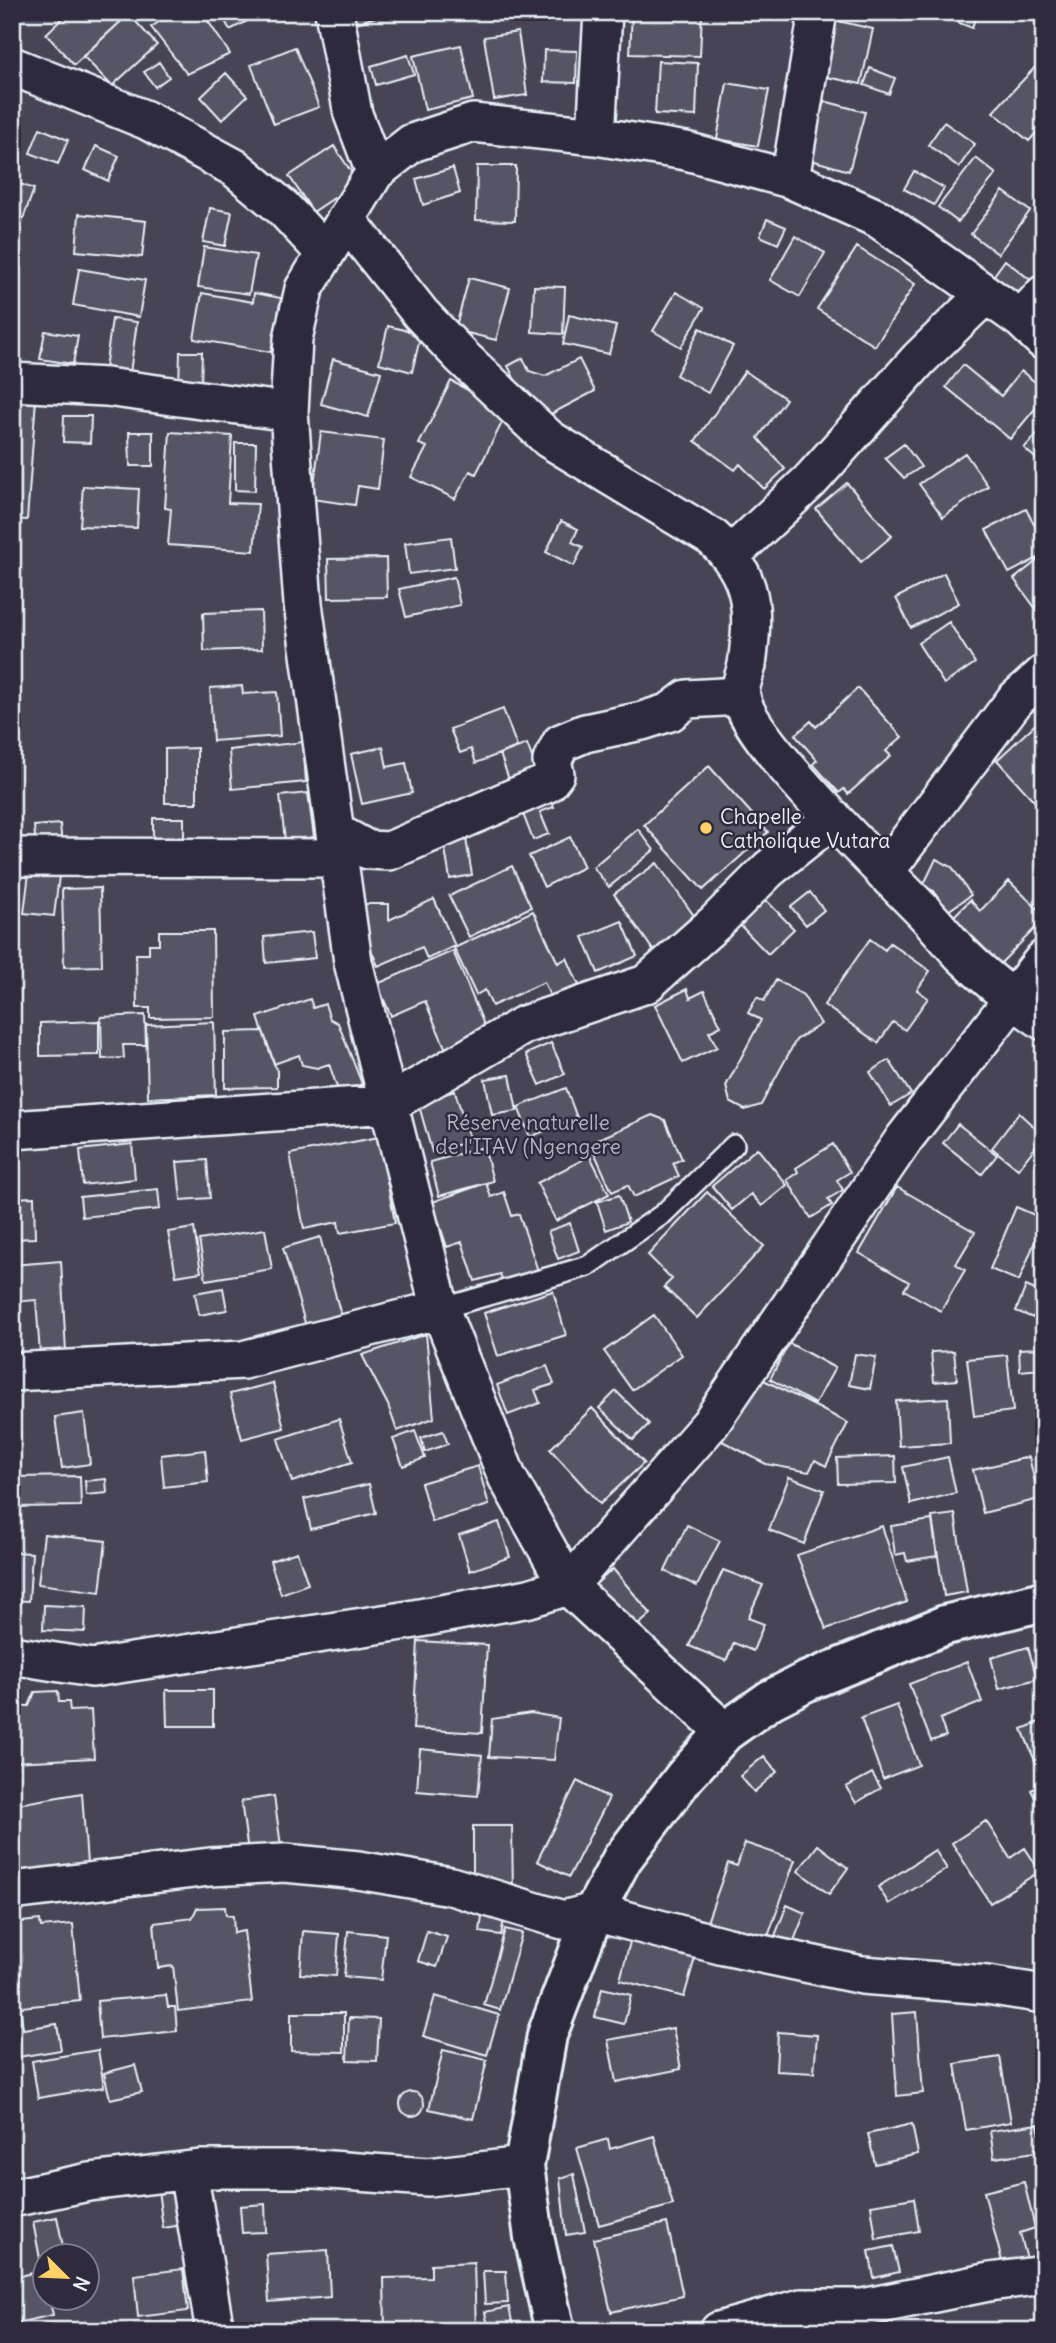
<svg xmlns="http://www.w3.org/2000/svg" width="1056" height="2343" viewBox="0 0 1056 2343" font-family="Delius,sans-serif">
<rect width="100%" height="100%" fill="#2f2a3d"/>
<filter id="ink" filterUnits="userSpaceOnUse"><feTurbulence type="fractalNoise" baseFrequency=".0143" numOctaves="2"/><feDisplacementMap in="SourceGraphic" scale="14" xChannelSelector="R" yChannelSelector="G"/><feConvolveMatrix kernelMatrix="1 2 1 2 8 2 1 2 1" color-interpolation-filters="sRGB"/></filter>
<g filter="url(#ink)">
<path fill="#464455" stroke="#979aa6" stroke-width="2" fill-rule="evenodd" d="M12,12H1044V2331H12ZM46,2256H88V2298H46Z"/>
<path fill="#575565" stroke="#e8f1f8" stroke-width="2" d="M69,12H127L129,14L74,65L46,34Z
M175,12H202L230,54L187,74L151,27Z
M220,12H248L251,19L230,30Z
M350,12H392L353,24Z
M632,12H702L700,56L630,54Z
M932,12H977L972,28Z
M1026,12H1044V25Z
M129,14L157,45L112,86L83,56Z
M834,20L873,29L861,84L822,76Z
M518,32L527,95L494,100L484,37Z
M461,45L473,99L425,110L413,56Z
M295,47L319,107L274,124L251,65Z
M544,50L577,51L576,83L543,82Z
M408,55L414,74L376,85L371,66Z
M658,61L698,63L696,116L655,114Z
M159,62L169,77L155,87L144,72Z
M1038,64L1044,69V124L1029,141L993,112Z
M870,68L895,78L889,94L864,85Z
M226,73L247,96L222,120L201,97Z
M727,83L769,90L758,146L717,139Z
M824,101L865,112L849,171L808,159Z
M12,118L22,122L12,147Z
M944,122L975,144L959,167L928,145Z
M40,128L68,140L58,164L30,153Z
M96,146L119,156L108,181L85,170Z
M334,146L358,182L313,212L289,176Z
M976,158L996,174L958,222L938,207Z
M477,166H516L515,221L476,220Z
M453,168L460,193L423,205L416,179Z
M914,171L944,188L934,205L904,189Z
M12,181L34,189L23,219L12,215Z
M1003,191L1030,211L998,254L971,234Z
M210,208L232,212L225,246L203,242Z
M79,214L146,221L142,257L76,251Z
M767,219L786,227L778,244L760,236Z
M795,236L825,253L800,297L770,280Z
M204,247L256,255L249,294L198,287Z
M857,247L915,284L875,346L817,309Z
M1005,260L1033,282L1019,299L992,278Z
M79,269L145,280L139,317L73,305Z
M469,278L510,288L496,340L455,330Z
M534,286L565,287L563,334L532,332Z
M676,292L704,308L681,347L653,331Z
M202,293L253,302L254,293L281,298L271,352L194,339Z
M569,315L616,326L609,354L563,344Z
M112,319L137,322L129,380L104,376Z
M388,326L421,334L412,372L379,363Z
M700,328L733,346L708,393L676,375Z
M45,331L78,336L73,364L40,359Z
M180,352H202L201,388L179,387Z
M523,358L529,371L545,376L579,359L595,391L551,414L522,394L508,366Z
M333,359L381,372L368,417L321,404Z
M963,365L1001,396L1021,371L1044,389V398L1010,439L946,387Z
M745,371L786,399L758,438L785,469L764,489L740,464L735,470L695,441Z
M451,381L508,411L476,474L470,471L455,499L411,477L427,447L419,444Z
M12,397L36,399L27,520L12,519Z
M64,416H91L90,443L63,442Z
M1044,427V466L1024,448Z
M129,432H153V466H130Z
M170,432L232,436L228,503L258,504L254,551L168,545L171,509L165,508Z
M321,432L384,440L378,489L358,486L355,505L312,499Z
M235,443H256L255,491L235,490Z
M904,444L921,467L904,478L885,458Z
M965,453L988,486L943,517L919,484Z
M847,483L892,536L861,562L816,509Z
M83,486L139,489L137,528L80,526Z
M1026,509L1044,543V555L1009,573L986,530Z
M561,521L578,529L572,542L583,547L574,566L546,552Z
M451,537L455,568L409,574L405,543Z
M386,558L387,597L329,598L328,559Z
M1038,560L1044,568L1042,617L1014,579Z
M944,573L959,603L911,628L896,598Z
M454,577L460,605L406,617L399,589Z
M261,611L262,649L204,651L203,613Z
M949,622L975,663L944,684L918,643Z
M242,686L243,694L277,692L280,736L213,741L210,688Z
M858,688L902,737L886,751L891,756L848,794L844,789L839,793L813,764L817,760L795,735L811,721L816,727Z
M503,709L517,747L476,763L471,749L460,753L450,729Z
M1041,719L1044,722V812L997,760Z
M303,742L306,782L232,789L229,750Z
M527,744L541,781L513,791L500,754Z
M383,747L387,767L406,763L412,793L362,804L351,754Z
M197,748V803H165V749Z
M709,766L768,832L703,890L644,825Z
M308,793L314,837L285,841L280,796Z
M549,794L554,807L540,812L549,834L533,840L520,806Z
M153,818H184V838L153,839Z
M60,824L62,845L36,847L34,826Z
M638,829L654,850L609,887L593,867Z
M570,837L584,867L544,887L529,856Z
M466,839L472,875L450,879L444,843Z
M936,859L952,867L971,895L948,911L934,891L923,886Z
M657,863L699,923L655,953L614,894Z
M512,866L531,907L469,937L449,896Z
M29,873L59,876L54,916L24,913Z
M1009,881L1044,915V919L1000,964L953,917L970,900L980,911Z
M100,888L102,966L64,967L62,889Z
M810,892L824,910L806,925L791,907Z
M434,899L455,946L427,959L422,947L378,966L363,931V904H389V920Z
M765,899L794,929L768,954L739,924Z
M533,911L558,963L567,958L582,992L554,1005L544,982L492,1006L485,990L476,995L454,948Z
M622,921L637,956L598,973L583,937Z
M159,931H213L214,1017L150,1018V1008H137L136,954H149V944H159Z
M312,932L315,958L266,963L264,937Z
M870,939L885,950L890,943L930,971L917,990L928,998L905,1030L893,1022L878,1043L824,1005Z
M453,951L488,1034L447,1052L425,1001L391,1016L377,984Z
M776,980L803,995L821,1024L796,1040L761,1105L745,1110L730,1102L726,1086L761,1020L748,1013L757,997L764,1001Z
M687,989L690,998L704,991L721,1026L709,1032L717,1047L683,1063L655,1005Z
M310,999L313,1008L325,1004L330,1019L338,1023L362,1084L339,1093L329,1064L317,1068L302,1065L299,1055L274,1064L258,1017Z
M145,1015L146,1045H123L124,1058L102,1059L101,1017Z
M99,1021V1055L40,1056V1023Z
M214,1022L216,1095L148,1098L146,1025Z
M263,1031L277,1071V1087L225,1088V1032Z
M551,1043L565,1074L540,1085L526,1054Z
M889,1060L911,1094L891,1106L870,1072Z
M510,1075L517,1111L492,1115L485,1079Z
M566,1088L577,1118L530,1137L518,1107Z
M455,1091L470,1141L432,1152L418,1102Z
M1019,1113L1044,1136L1018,1169L992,1148Z
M652,1115L665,1120L682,1159L673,1163L679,1176L634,1197L628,1185L612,1192L590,1143Z
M958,1124L997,1155L982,1174L943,1143Z
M379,1137L395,1223L340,1233L338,1222L304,1229L290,1154Z
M132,1144L135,1179L83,1185L80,1150Z
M833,1144L850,1172L837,1180L843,1190L828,1199L832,1205L811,1218L787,1180L798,1172L796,1168Z
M484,1147L493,1181L439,1196L430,1162Z
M757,1148L787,1185L762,1206L751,1194L732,1210L712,1186Z
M590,1156L609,1194L556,1221L537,1183Z
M207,1160L210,1198L181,1200L177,1162Z
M486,1183L491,1197L504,1192L512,1216L519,1214L538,1271L503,1282L500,1274L475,1281L462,1242L447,1247L432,1202Z
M897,1187L975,1232L956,1264L965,1270L941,1311L904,1290L909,1282L859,1253Z
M158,1189L160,1209L82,1217L80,1197Z
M707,1192L764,1246L697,1318L664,1287L672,1279L648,1255Z
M619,1195L628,1222L606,1230L597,1202Z
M34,1197L35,1238L12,1239V1198Z
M1016,1207L1044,1219L1019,1281L990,1269Z
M570,1223L579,1251L558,1259L548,1231Z
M194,1228L201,1272L176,1276L168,1232Z
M265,1229L272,1269L206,1280L199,1240Z
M320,1237L343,1323L308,1333L283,1248Z
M61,1261L66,1352L40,1354L36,1300L12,1302V1265Z
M1026,1286L1042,1293L1033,1318L1016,1311Z
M223,1288L227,1310L199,1315L195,1293Z
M553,1291L566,1335L498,1356L484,1313Z
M654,1315L682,1355L632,1390L604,1351Z
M426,1334L434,1418L397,1431L388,1405L362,1355Z
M789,1343L835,1368L815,1404L770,1379Z
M1039,1348L1041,1369L1020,1371L1019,1349Z
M954,1351L957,1380L934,1382L931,1352Z
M855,1354L876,1357L870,1389L849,1385Z
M1007,1355L1013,1411L974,1416L967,1359Z
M547,1366L554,1384L535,1390L540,1403L508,1415L497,1385Z
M756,1376L848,1423L826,1466L815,1460L809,1472L766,1464L722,1441Z
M273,1383L284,1428L242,1439L230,1394Z
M616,1391L649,1424L633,1440L599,1408Z
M948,1398L950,1443L899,1446L896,1401Z
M592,1408L644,1463L600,1504L550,1449Z
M84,1413L90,1464L62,1468L55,1417Z
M339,1419L352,1462L292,1482L278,1439Z
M415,1431L425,1458L403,1466L393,1439Z
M443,1431L448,1444L425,1452L421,1438Z
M205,1450L208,1482L164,1487L161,1455Z
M895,1456L896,1483L838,1484L837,1458Z
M948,1457L956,1493L911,1504L903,1467Z
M1029,1457L1039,1499L983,1513L973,1470Z
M478,1466L489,1505L432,1522L421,1483Z
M80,1476L81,1506L16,1507V1477Z
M789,1477L824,1490L804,1544L769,1530Z
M106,1479L107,1493L86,1495L85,1481Z
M369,1484L376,1513L311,1529L304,1499Z
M955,1514L967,1592L944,1596L932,1517Z
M932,1520L937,1556L907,1561L905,1553L895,1555L891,1526Z
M499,1522L510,1557L470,1571L459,1535Z
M687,1525L720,1541L697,1586L665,1571Z
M882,1526L907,1602L826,1629L797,1555Z
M44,1534L106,1541L100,1592L38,1584Z
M12,1552L32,1553L29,1601L12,1600Z
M297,1552L308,1584L281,1594L270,1561Z
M613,1569L651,1614L629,1633L591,1588Z
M723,1570L763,1585L748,1618L764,1624L753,1651L734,1643L726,1661L689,1646Z
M44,1605L86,1607L85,1632L43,1630Z
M418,1641L487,1645L482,1733L413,1729Z
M1028,1647L1037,1679L999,1689L991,1658Z
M967,1662L982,1702L940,1719L946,1736L931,1741L909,1684Z
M166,1690H213V1726H167Z
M58,1691L59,1702H69L70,1711L91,1710L94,1758L12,1762V1706H29L35,1692Z
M897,1705L919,1765L883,1779L861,1718Z
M531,1713L559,1718L554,1760L489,1757L492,1719Z
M1044,1720V1768L1039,1771L1022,1729Z
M420,1749L482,1755L478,1796L417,1791Z
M764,1756L777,1772L754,1792L740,1776Z
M872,1773L881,1788L856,1803L846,1787Z
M577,1781L609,1798L569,1877L537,1861Z
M1044,1784V1815L1031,1790Z
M82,1793L87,1864L12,1874V1805Z
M274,1796L282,1853L249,1859L241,1801Z
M986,1821L1010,1858L1025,1848L1040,1871L990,1903L952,1843Z
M473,1826H512L513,1894H473Z
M745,1843L795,1860L765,1945L706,1925L728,1863L737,1866Z
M818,1845L848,1868L829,1894L798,1871Z
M935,1850L947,1869L889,1904L878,1887Z
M787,1905L805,1913L791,1948L773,1941Z
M225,1907L226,1915L233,1916L234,1933L244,1931L252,2002L178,2011L173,1966L158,1968L154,1923L192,1918L197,1908Z
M482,1916L504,1919L501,1935L480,1932Z
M40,1920L41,1927L73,1924L80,2001L12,2008V1923Z
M505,1929L522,1933L500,2010L484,2005Z
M303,1931L339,1934L336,1976L300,1974Z
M348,1931L386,1935L381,1980L344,1977Z
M427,1931L447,1937L437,1967L418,1961Z
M631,1938L696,1954L684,1997L620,1980Z
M602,1988L631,1995L624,2024L595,2017Z
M166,1995L168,2007H175L177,2031L100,2039L97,2001Z
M435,1996L499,2015L487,2055L423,2036Z
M21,2012L23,2029L57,2024L61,2050L12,2058V2013Z
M917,2012L923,2093L897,2096L892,2014Z
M291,2013H344V2052L291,2051Z
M349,2018L379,2019L377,2061L347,2060Z
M673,2028L681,2069L616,2082L608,2040Z
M778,2032L817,2035L814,2073L776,2071Z
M98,2050L104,2087L38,2098L32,2061Z
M443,2050L487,2060L473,2119L429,2109Z
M1000,2057L1011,2122L966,2130L955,2064Z
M135,2065L142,2092L110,2099L104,2073Z
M400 2104a12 12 0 1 1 24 0a12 12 0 1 1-24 0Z
M912,2124L918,2154L875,2164L868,2134Z
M1038,2124L1042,2151L994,2158L990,2131Z
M654,2136L673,2205L599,2225L577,2148L608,2139L610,2149Z
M574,2174L585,2232L566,2235L560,2178Z
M1024,2182L1035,2228L1020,2233L1029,2267L1005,2273L984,2192Z
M178,2187L183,2225L163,2228L158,2190Z
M914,2198L919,2231L876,2239L871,2205Z
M265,2204L266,2232L242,2233L240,2206Z
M57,2217L65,2256H46V2263L41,2264L33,2222Z
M667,2223L683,2296L611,2312L594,2239Z
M893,2246L899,2272L874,2278L869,2251Z
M328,2250L330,2297L269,2302L266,2254Z
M474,2262L476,2331H385L384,2278L431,2277V2264Z
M183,2269L188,2311L138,2317L134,2275Z
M44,2270L46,2298H49L53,2315L12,2324V2278Z
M483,2271H506L508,2303L485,2304Z
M509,2307L514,2331H489L485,2312Z"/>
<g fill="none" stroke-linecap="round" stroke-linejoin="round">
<g stroke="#e8f1f8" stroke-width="24">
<path id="service" d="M440,1309L588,1266L663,1214L734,1145"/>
</g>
<g stroke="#e8f1f8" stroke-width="42">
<path id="minor" d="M334,12L353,114L375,172
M12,66L146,120L235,168L283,208L325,253
M596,136L603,12
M790,179L818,12
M346,219L421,314L462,357L549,439L713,538C755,577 754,611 747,665C745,674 739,687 741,696C747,739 887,874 922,910C936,924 948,940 961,954C987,979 1014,1001 1044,1021
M1021,319L1044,294
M12,382L106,387L289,412
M731,555L810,481L919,359L985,295
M337,833L368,850L389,851L548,783L555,774L552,761L561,743L585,733L642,721L670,712L687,699L741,696
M12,857L337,858
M884,873L1015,700L1044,674
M12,1130L389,1104L524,1025L646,984L715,923L769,869L833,818
M12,1372L243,1360L440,1309
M12,1655L92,1668L409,1620L529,1598L568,1586L710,1424L904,1139L1044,959
M725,1732L568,1586L507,1477L440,1309L353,962L303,604L289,412L293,339L304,289L375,172L412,143L473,123L596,136L686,151L790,179L879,219L1021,319L1044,341
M12,1891L210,1867L285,1863L358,1870L451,1886L563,1920L594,1912L724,1946L862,1975L987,1985L1044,1994
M188,2171L215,2331
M12,2198L89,2182L200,2169H316L428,2177L524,2166
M719,2331L801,2308H862L989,2282L1044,2275"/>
</g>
<g stroke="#e8f1f8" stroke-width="44">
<path id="tertiary" d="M555,2331L534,2237L524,2166L547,2035L594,1912L622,1859L685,1776L725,1732L770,1700L805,1682L945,1625L1044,1601"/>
</g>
<use href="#service" stroke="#2f2a3d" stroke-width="19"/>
<use href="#minor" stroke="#2f2a3d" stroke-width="37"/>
<use href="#tertiary" stroke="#2f2a3d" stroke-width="38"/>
</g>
</g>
<circle fill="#ffd166" stroke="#2f2a3d" stroke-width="2.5" cx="706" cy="828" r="7"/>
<g text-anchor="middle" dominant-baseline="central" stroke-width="5" stroke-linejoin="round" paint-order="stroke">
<g font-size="21" fill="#e8f1f8" stroke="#2f2a3d" text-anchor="start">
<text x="720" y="816">Chapelle<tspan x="720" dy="24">Catholique Vutara</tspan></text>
</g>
<g font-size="21" fill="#afb4bf" stroke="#2f2a3d">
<text x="528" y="1122">Réserve naturelle<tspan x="528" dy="24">de l'ITAV (Ngengere</tspan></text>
</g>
</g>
<rect width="1056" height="2343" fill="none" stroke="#2f2a3d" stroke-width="42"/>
<rect x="21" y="21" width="1014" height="2301" fill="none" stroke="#e8f1f8" stroke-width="2.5" filter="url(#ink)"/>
<g transform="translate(66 2277) rotate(114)"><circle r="33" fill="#2f2a3d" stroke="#797a88" stroke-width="2"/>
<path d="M0-5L12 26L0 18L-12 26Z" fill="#ffd166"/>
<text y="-10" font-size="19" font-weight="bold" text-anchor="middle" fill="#e8f1f8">N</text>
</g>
</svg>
